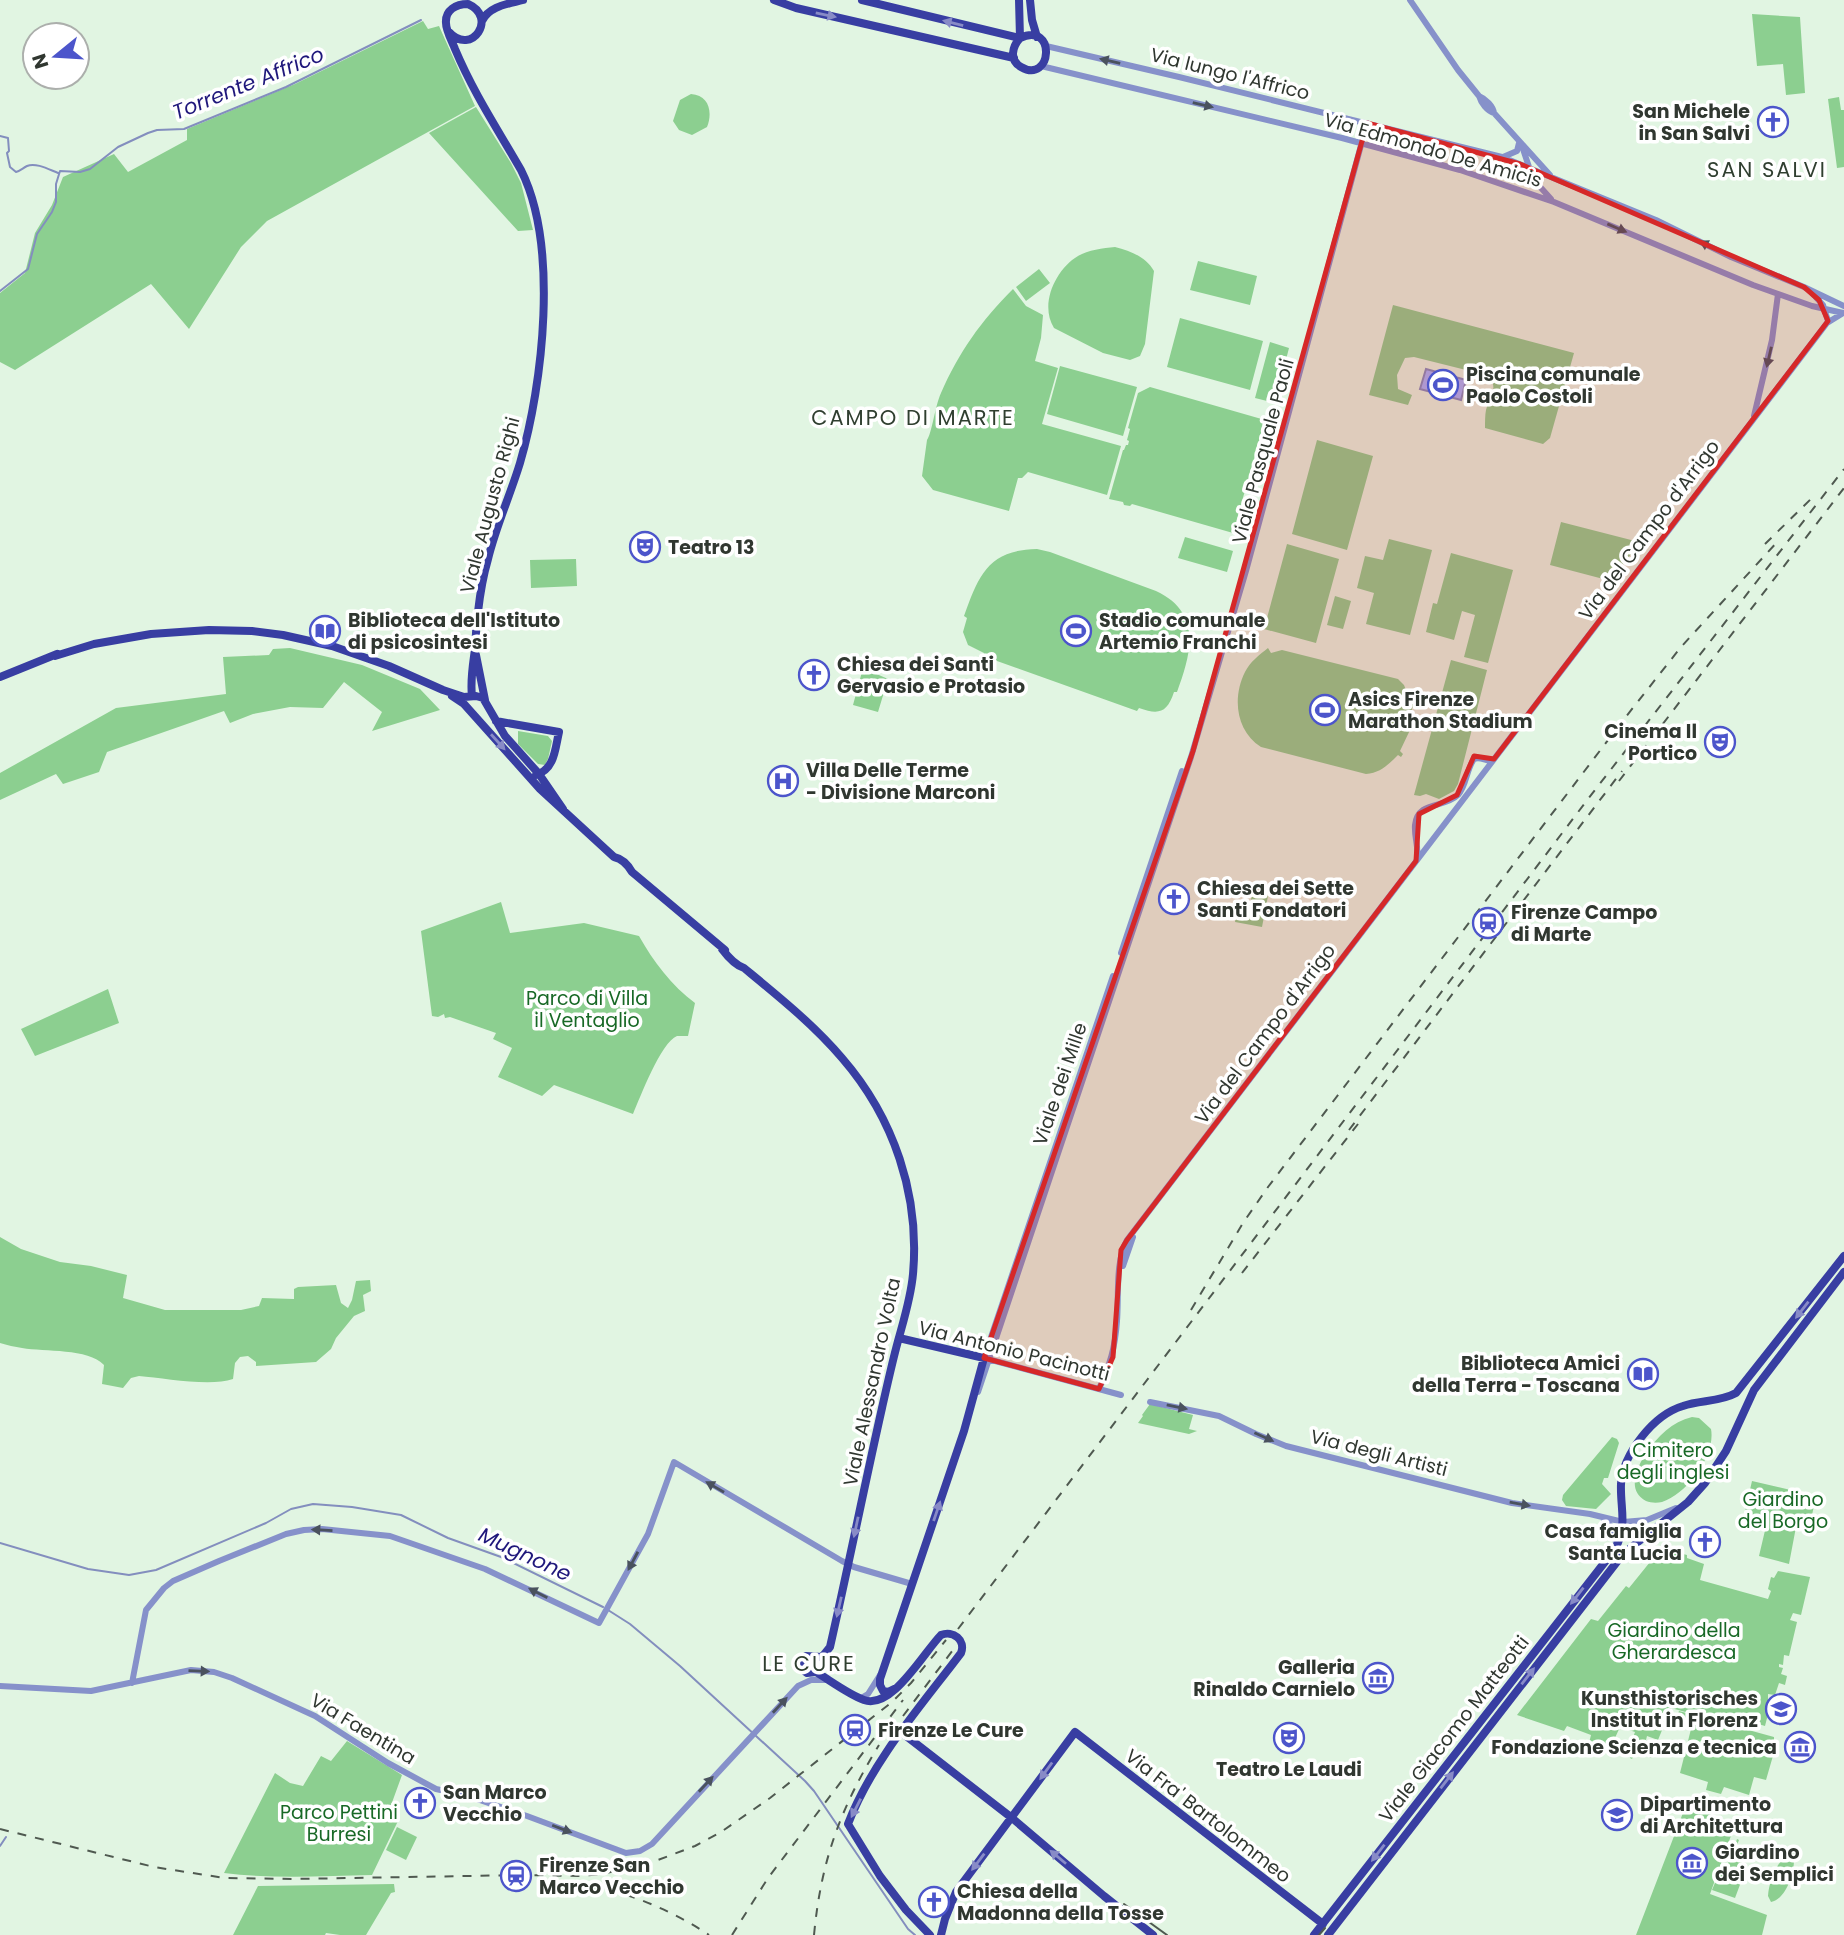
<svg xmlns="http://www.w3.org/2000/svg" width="1844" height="1935" viewBox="0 0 1844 1935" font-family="Poppins,sans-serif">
<rect width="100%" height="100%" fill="#e1f5e2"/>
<path fill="#8ccf90" d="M1752,14L1800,17L1805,93L1786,95L1783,64L1757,66Z
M423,21L428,29L439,26L475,106L267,221L241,247L189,329L151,284L15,370L0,362V293L25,273L35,233L52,205L63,177L114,154L128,172L187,140V129L295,84Z
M691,94C709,95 713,112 707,127L692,135L679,130L673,121L680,100Z
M1839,97L1841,110H1844V167L1837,168L1828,99Z
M476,107L511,163L521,183L533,230L518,231L429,133Z
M1115,247C1131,251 1146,257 1154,271L1145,344L1140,356L1130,360L1103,353L1054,328C1039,304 1056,269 1078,256C1088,250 1103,248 1115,247Z
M1198,261L1257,276L1250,305L1190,290Z
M1039,269L1050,283L1026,301L1016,287Z
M1013,289L1026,306L1043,315L1041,338L1035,361L1058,368L1042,424L1121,446L1107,495L1028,472L1022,478H1018L1009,511L933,490L922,476L927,440C932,433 935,406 941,393C959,352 981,321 1013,289Z
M1393,305L1574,353L1550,438L1543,444L1485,428C1485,422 1485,415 1486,410C1490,396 1498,392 1490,376L1414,357L1405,358L1397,375L1398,389L1412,395L1408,405L1369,395Z
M1180,318L1263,341L1250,390L1167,367Z
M1270,342L1289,348L1275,403L1255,398Z
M1060,366L1137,387L1123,436L1047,414Z
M1150,387L1265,420L1233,533L1132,504L1130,506L1124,505L1123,502L1109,499L1123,450H1124L1126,445H1128L1129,441L1127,440L1130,429L1128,428L1138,393Z
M1317,440L1373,456L1347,550L1292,534Z
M1561,522L1635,541L1637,546L1611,581L1550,565Z
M1185,537L1233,551L1227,572L1178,558Z
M1389,539L1432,550L1410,635L1366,624L1374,593L1357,588L1365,556L1383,560Z
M1287,544L1339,559L1316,643L1264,629Z
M1037,549L1050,552L1156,591C1203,613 1191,654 1177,692H1174C1167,713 1159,715 1139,708L1137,711L983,656L984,653L968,645L963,632L967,618L964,616C979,575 988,550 1037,549Z
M1451,553L1513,570L1488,663L1464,657L1475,615L1462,611L1454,640L1426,632L1433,603L1437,604Z
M576,559L577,586L531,588L530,560Z
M1335,596L1351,601L1343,629L1327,625Z
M290,648L362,665L420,689L440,710L372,731L382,712L344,682L323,708L290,707L253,714L230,723L224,711L107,752L99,772L63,784L56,774L0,800V773L116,708L226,694L223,657L269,655L273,649Z
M1268,648L1271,653L1282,650L1398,679L1404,685L1411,703L1414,702L1415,707L1412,708L1410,730L1400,751L1403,754L1401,757L1398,755C1388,765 1380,773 1366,774L1261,747C1236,731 1232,698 1245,672C1250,662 1259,655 1268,648Z
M1451,660L1487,670L1458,784L1454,791L1439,799L1426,794L1420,796L1414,795Z
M863,668L888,679L878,712L853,705Z
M518,731L548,736L552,741L548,759L545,765L538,764L518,744Z
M1252,893L1268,896L1262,927L1235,922L1238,904L1250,906Z
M501,902L510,933L584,923L639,936C653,961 672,986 695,1003L688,1036C685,1036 679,1036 677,1036C661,1042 640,1098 633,1114L554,1085L542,1096L498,1077L512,1048L493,1039L496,1033L450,1017L445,1018L444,1014L438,1017L432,1016L421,931Z
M108,989L119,1023L35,1056L21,1029Z
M0,1237L21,1249L60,1262L91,1266L127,1275L123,1298L165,1310H241L259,1306L262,1298L294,1299V1289L298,1287L336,1285L341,1303L348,1308L352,1300L356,1281L370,1280L371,1291L363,1295L365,1311L354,1316L336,1338L331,1349L316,1362L256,1366V1362L248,1356L240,1357L235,1363L233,1379C210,1387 164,1378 139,1376L131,1378L123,1388L102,1384L104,1365C88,1348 45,1352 22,1348C15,1347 7,1345 0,1343Z
M1150,1404L1193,1415L1189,1429L1197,1431L1189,1434L1138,1423L1143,1416L1142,1415Z
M1692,1417L1699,1418L1711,1429C1716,1455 1687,1494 1662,1502C1657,1503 1651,1503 1646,1501C1626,1491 1637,1467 1646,1453C1658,1436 1672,1422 1692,1417Z
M1612,1437L1617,1439L1619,1443L1608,1478H1604L1602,1484L1611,1494L1596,1509L1566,1506L1562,1500L1563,1495Z
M1752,1481L1816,1496L1811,1520L1804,1519L1802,1528L1796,1527L1789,1564L1759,1556L1767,1522L1744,1516Z
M1660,1548L1687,1555V1558L1704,1564L1700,1580L1768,1599L1771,1591L1768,1589L1771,1577L1774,1578L1778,1571L1810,1577L1801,1615L1793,1613L1790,1620L1797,1622L1789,1656L1784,1655L1783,1665L1779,1664V1667L1783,1668L1781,1674L1787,1676L1785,1685L1779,1683L1775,1695L1768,1694V1701L1777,1705L1774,1715L1768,1714L1765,1726L1735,1717L1733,1724L1710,1717V1715L1690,1711L1689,1713L1671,1708L1658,1740L1647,1736L1646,1740L1657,1744L1651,1758L1642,1754V1751L1637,1749L1632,1759L1630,1758L1633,1751L1629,1749L1635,1732L1620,1727L1609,1751L1589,1743L1591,1735L1567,1726L1564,1731L1517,1715L1591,1619L1598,1621L1626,1586L1629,1588L1650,1562L1648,1556Z
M1679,1711L1774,1737V1741L1777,1742L1766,1780L1754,1777L1749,1795L1724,1787L1721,1794L1706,1790L1708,1782L1680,1773L1691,1729L1674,1724Z
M347,1741L402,1775L390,1808L398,1821L372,1875C323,1876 273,1879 224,1873L275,1773L290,1783L303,1786L321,1756L331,1761Z
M1686,1805L1731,1822L1730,1830L1732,1833L1710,1894L1767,1915L1762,1935H1636Z
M397,1827L417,1837L406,1860L386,1850Z
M1737,1839L1739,1840L1735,1850L1745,1854L1739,1872L1744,1874L1735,1898L1712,1890L1717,1878H1720L1724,1869H1726Z
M1786,1856L1791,1857L1794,1860C1794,1874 1786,1899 1771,1902L1768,1896C1769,1883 1775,1865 1786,1856Z
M394,1884L395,1892L391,1893L366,1935H340L326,1933L325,1935H233L258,1886Z"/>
<path fill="#a6b4fb" stroke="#838ebe" stroke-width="2" d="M1426,369L1466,380L1461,400L1420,389Z"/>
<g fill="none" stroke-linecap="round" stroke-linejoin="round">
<path stroke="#838ebe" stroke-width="2" d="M0,136L8,138L9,151L7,153L10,167L16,172C20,171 23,168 27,166C36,162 50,170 58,173
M0,291L28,269L37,234L52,212L56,202V184L60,171L80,172L90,169L118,147L148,133L157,130L184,129L286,87L421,20
M0,1543L88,1569L129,1575L156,1570L266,1523L291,1509L313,1504L352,1507L401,1515L448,1538L501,1557L603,1607
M608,1610L630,1624L680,1666L805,1781L814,1791L908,1929L915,1935
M0,1846L6,1837"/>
<path stroke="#8691ca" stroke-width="6" d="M1410,0L1458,70L1479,96C1481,103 1487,111 1494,113L1550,175
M1046,46L1179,77L1502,157L1656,220L1731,257L1804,287L1844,306
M1041,66L1342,138L1460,170L1554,202L1753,285L1812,306L1843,313
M1479,96C1486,99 1493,106 1494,113
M1523,149L1533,179L1551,199
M1503,157L1517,151L1519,143
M1812,293L1823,305L1828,321
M1754,416L1772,340L1778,294
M1417,859C1419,847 1414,837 1415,825C1418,800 1444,809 1458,795C1467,785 1466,770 1474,759C1481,756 1486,762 1493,760
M1121,953L1182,771
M1113,976L984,1358L1121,1395
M1123,1266L1133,1237
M1099,1389C1110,1364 1115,1349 1117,1321C1119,1296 1115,1261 1127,1240L1827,323L1843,313
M978,1392L1191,757L1246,571L1367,123
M1150,1402L1219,1416L1256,1434L1286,1446L1512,1503L1590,1514L1623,1522L1647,1520L1676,1508
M1604,1520L1613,1528L1616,1543
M132,1683L146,1610L164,1588L173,1581L219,1561L286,1534L304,1530L322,1529L390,1536L485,1569L599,1623L648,1534L674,1462L842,1561L854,1567L912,1584
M0,1686L91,1691L191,1670L214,1672L232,1678L315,1716L388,1763L436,1789L468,1796L527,1816L626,1853L640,1851L652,1844L798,1686L811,1680H827
M861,1698L868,1694L880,1675"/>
<path stroke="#383ea2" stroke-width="8" d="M774,0L796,8L1014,58
M862,0L1020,38C1057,21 1052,85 1021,67C1009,60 1012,47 1020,38
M1019,0L1020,38
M1030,0L1032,20L1037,37
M482,21C489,6 508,4 523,0
M449,32C472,57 498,17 468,4C456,4 445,10 446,23C446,31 452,41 455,49C473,92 498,130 521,170C559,246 543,384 520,463C510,496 496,526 488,559C483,576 480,594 478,612C476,624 476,637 475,649C473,665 470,680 472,696
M476,655L485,700
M55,656L94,644L151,634L209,630L252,631L283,635L332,646L389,666L443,690L464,697L476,696L483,698L505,736L539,774L563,809
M0,677L57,654
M452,696L464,704L540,789L614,857C623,859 628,865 632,872L725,950
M496,721L559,732C555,749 555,769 536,775
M722,949C728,957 735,965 744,968C778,996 813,1024 842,1058C894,1118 920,1195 913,1274C911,1297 904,1319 898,1341C892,1363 887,1386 882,1408C864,1488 848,1568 830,1647L822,1657L806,1656C799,1661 800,1669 807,1673L816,1672C831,1681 848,1694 864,1700C892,1710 924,1652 941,1635C953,1630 966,1640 961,1653C921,1706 872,1761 848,1824L880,1876L906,1910L930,1935
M894,1689L888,1692L883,1691L880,1685V1679L964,1431L984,1358L899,1338
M901,1732L1012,1818L1104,1896L1153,1935
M941,1935L945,1919L956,1892L1075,1732L1323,1924
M1314,1935L1615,1549C1628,1525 1620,1509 1621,1484C1623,1454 1653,1415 1683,1406C1700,1400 1720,1402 1736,1393L1844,1256
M1328,1935L1623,1554L1688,1502L1705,1483L1726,1451L1754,1390L1844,1272"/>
<path stroke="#4f5950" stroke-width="2" d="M1124,1904L1167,1935
M1319,1935L1325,1928"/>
<path stroke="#4f5950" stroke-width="2" stroke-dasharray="9 9" stroke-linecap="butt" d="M1765,544L1815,495
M1619,781L1844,488
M1349,1130L1622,771
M1242,1273L1358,1124
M1191,1310L1243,1223L1268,1187L1621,723L1681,647L1779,540
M958,1629L1588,799L1844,469
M903,1716L956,1646
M0,1829L154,1867L225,1878L292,1879L525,1875L578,1876L602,1874L650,1863L695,1846L721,1832L770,1798L892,1702L911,1683L946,1640
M574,1881C623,1891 667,1907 709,1935
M732,1935L768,1878L903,1700
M814,1935C821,1861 840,1809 879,1745"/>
</g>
<defs><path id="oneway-solid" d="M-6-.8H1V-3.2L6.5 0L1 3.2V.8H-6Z" transform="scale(1.75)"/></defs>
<g fill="#888bc7">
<use href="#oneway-solid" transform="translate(826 15) rotate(12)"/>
<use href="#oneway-solid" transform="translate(953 23) rotate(-166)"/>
<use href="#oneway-solid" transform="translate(498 742) rotate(48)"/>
<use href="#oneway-solid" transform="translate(1802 1310) rotate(128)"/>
<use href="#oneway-solid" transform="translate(937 1511) rotate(-71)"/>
<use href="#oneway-solid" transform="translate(856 1527) rotate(102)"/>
<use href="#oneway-solid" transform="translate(1577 1596) rotate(128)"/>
<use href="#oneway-solid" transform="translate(839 1607) rotate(103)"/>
<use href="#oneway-solid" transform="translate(1528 1676) rotate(-52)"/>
<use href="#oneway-solid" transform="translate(1046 1771) rotate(126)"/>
<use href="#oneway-solid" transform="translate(1447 1780) rotate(-52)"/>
<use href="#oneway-solid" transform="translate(856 1808) rotate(117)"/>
<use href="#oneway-solid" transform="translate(1378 1853) rotate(128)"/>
<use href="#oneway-solid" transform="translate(1058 1857) rotate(-140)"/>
<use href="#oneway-solid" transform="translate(978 1862) rotate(127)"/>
</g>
<g fill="#4a525e">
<use href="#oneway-solid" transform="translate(1110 61) rotate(-167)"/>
<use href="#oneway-solid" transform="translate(1203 105) rotate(13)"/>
<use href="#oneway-solid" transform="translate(1617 228) rotate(23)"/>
<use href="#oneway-solid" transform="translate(1709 246) rotate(-153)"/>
<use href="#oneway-solid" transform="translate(1769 357) rotate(103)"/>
<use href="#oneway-solid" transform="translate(1177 1407) rotate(11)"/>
<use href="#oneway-solid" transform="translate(1264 1437) rotate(24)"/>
<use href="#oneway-solid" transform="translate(715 1487) rotate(-150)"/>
<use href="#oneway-solid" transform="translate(1520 1504) rotate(10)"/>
<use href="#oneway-solid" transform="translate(322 1530) rotate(-177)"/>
<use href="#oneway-solid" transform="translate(633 1561) rotate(118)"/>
<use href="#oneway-solid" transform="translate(538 1593) rotate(-153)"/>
<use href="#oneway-solid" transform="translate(199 1671) rotate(2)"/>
<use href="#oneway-solid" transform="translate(780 1705) rotate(-47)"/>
<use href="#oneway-solid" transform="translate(706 1784) rotate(-47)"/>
<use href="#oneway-solid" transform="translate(562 1829) rotate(21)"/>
</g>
<path fill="#d62828" fill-opacity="0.2" stroke="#d62828" stroke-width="5" stroke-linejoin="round" d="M1367,123L1520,164L1804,287L1819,300L1828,321L1494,759L1474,756L1457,795L1419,814L1416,861L1127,1240L1121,1250L1113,1357L1099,1389L984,1358L1193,751Z"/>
<defs>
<g id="church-ring" transform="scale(1.575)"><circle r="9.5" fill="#fff" stroke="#4c55cb" stroke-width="1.5"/><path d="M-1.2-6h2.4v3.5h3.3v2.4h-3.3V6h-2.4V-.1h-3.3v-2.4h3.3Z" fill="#4c55cb"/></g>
<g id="stadium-ring" transform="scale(1.575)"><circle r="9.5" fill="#fff" stroke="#4c55cb" stroke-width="1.5"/><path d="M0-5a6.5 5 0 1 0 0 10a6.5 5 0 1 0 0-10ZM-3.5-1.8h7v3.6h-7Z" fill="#4c55cb"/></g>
<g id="theatre-ring" transform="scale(1.575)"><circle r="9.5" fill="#fff" stroke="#4c55cb" stroke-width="1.5"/><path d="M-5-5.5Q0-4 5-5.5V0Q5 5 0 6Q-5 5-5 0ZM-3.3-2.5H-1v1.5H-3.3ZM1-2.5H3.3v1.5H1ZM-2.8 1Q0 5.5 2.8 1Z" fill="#4c55cb"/></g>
<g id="library-ring" transform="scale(1.575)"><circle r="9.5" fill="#fff" stroke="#4c55cb" stroke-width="1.5"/><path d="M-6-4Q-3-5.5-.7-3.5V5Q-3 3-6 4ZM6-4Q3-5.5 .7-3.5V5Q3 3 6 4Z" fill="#4c55cb"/></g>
<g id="hospital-ring" transform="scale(1.575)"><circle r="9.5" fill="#fff" stroke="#4c55cb" stroke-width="1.5"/><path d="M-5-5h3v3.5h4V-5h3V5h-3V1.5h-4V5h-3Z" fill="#4c55cb"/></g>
<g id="station-ring" transform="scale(1.575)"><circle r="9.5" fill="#fff" stroke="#4c55cb" stroke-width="1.5"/><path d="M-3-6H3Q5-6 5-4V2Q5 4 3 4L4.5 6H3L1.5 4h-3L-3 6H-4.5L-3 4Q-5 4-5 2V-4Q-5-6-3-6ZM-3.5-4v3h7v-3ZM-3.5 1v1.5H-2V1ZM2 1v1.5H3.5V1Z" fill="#4c55cb"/></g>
<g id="museum-ring" transform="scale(1.575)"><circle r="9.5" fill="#fff" stroke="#4c55cb" stroke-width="1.5"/><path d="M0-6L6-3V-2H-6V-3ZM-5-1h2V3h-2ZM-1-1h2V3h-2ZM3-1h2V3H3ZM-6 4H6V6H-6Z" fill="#4c55cb"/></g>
<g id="university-ring" transform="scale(1.575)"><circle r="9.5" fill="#fff" stroke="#4c55cb" stroke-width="1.5"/><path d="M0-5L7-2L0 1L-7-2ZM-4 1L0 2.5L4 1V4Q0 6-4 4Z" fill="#4c55cb"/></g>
</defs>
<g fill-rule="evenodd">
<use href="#church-ring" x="1773" y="122"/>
<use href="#stadium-ring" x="1443" y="385"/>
<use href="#theatre-ring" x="645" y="547"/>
<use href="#library-ring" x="325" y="631"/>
<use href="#stadium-ring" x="1076" y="631"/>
<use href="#church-ring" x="814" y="675"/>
<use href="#stadium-ring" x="1325" y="710"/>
<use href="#theatre-ring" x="1720" y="742"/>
<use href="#hospital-ring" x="783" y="781"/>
<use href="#church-ring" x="1174" y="899"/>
<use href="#station-ring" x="1488" y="923"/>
<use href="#library-ring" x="1643" y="1374"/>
<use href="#church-ring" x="1705" y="1542"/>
<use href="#museum-ring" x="1378" y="1678"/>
<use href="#university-ring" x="1781" y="1709"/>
<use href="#station-ring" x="855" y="1730"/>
<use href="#theatre-ring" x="1289" y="1738"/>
<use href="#museum-ring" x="1800" y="1747"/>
<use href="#church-ring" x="420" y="1803"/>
<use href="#university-ring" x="1617" y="1815"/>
<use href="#museum-ring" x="1692" y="1863"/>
<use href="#station-ring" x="516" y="1876"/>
<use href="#church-ring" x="934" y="1902"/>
</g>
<g text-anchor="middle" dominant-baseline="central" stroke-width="7" stroke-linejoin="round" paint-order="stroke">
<g font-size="19" fill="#303730" stroke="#fff">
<text transform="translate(1230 74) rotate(14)">Via lungo l'Affrico</text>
<text transform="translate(1433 150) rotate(16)">Via Edmondo De Amicis</text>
<text transform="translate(1263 451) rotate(-75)">Viale Pasquale Paoli</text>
<text transform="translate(490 505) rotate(-75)">Viale Augusto Righi</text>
<text transform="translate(1649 530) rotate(-53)">Via del Campo d'Arrigo</text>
<text transform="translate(1265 1034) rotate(-53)">Via del Campo d'Arrigo</text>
<text transform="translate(1060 1084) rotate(-71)">Viale dei Mille</text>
<text transform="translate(1014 1351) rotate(14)">Via Antonio Pacinotti</text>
<text transform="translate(872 1382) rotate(-78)">Viale Alessandro Volta</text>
<text transform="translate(1379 1453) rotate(14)">Via degli Artisti</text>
<text transform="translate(363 1729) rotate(31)">Via Faentina</text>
<text transform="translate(1454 1729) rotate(-52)">Viale Giacomo Matteotti</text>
<text transform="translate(1208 1816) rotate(38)">Via Fra' Bartolommeo</text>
</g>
<g font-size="19" font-weight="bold" fill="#303730" stroke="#fff" text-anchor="start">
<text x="1750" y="111" text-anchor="end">San Michele<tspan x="1750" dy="22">in San Salvi</tspan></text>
<text x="1466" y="374">Piscina comunale<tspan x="1466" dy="22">Paolo Costoli</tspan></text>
<text x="668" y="547">Teatro 13</text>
<text x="348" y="620">Biblioteca dell'Istituto<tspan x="348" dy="22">di psicosintesi</tspan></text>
<text x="1099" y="620">Stadio comunale<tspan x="1099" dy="22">Artemio Franchi</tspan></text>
<text x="837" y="664">Chiesa dei Santi<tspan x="837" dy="22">Gervasio e Protasio</tspan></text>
<text x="1348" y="699">Asics Firenze<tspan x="1348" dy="22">Marathon Stadium</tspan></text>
<text x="1697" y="731" text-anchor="end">Cinema Il<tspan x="1697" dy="22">Portico</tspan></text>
<text x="806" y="770">Villa Delle Terme<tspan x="806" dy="22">- Divisione Marconi</tspan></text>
<text x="1197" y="888">Chiesa dei Sette<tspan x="1197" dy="22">Santi Fondatori</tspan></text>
<text x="1511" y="912">Firenze Campo<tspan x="1511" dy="22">di Marte</tspan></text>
<text x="1620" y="1363" text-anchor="end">Biblioteca Amici<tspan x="1620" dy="22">della Terra - Toscana</tspan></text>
<text x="1682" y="1531" text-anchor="end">Casa famiglia<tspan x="1682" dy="22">Santa Lucia</tspan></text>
<text x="1355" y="1667" text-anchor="end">Galleria<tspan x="1355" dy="22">Rinaldo Carnielo</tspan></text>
<text x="1758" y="1698" text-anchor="end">Kunsthistorisches<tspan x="1758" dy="22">Institut in Florenz</tspan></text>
<text x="878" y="1730">Firenze Le Cure</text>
<text x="1777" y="1747" text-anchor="end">Fondazione Scienza e tecnica</text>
<text x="1289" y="1769" text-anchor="middle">Teatro Le Laudi</text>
<text x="443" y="1792">San Marco<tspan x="443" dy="22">Vecchio</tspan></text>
<text x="1640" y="1804">Dipartimento<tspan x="1640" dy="22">di Architettura</tspan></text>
<text x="1715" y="1852">Giardino<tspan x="1715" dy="22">dei Semplici</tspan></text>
<text x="539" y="1865">Firenze San<tspan x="539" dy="22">Marco Vecchio</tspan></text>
<text x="957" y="1891">Chiesa della<tspan x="957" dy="22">Madonna della Tosse</tspan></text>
</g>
<g font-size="19" fill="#186926" stroke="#fff">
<text x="587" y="998">Parco di Villa<tspan x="587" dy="22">il Ventaglio</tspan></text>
<text x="1673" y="1450">Cimitero<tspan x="1673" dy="22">degli inglesi</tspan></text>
<text x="1783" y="1499">Giardino<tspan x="1783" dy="22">del Borgo</tspan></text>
<text x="1674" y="1630">Giardino della<tspan x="1674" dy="22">Gherardesca</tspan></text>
<text x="339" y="1812">Parco Pettini<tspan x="339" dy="22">Burresi</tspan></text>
</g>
<g font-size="21" font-style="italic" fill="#1f177b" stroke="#fff">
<text transform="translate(248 83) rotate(-22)">Torrente Affrico</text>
<text transform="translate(525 1554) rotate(25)">Mugnone</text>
</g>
<g font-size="21" letter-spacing="2" fill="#303f30" stroke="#fff">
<text x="1767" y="169">SAN SALVI</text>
<text x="913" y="417">CAMPO DI MARTE</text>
<text x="809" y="1663">LE CURE</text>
</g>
</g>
<g transform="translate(56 56) rotate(252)"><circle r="33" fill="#ffffff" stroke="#acafac" stroke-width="2"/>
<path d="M0-5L12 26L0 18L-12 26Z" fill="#4c55cb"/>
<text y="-10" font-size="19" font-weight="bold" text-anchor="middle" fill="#303730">N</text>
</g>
</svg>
